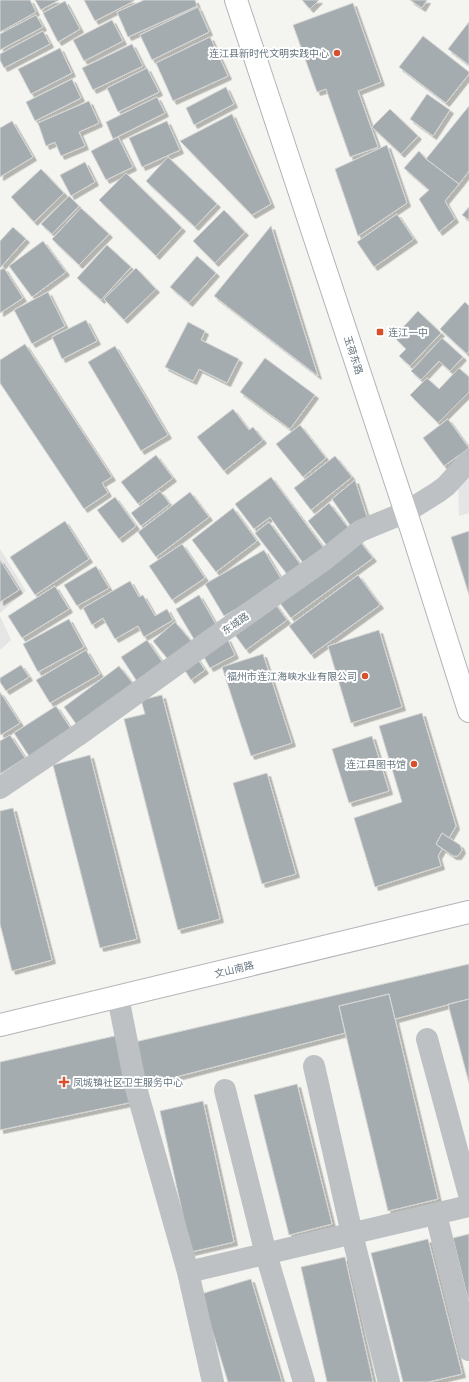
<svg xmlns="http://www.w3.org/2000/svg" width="469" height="1382" viewBox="0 0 469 1382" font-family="Inter,'Noto Sans SC',sans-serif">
<defs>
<filter id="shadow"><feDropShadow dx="3.5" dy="3.5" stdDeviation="0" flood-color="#0004"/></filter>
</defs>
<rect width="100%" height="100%" fill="#f4f4f0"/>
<path fill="#e4e5e4" d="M469,471V513L459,516L458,482Z
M0,549L26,591L0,613Z
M0,616L11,640L0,650Z"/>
<path fill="#a4acb0" stroke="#d5d5d3" filter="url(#shadow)" d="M0,0H30L36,12L0,32Z
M35,0H59L41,10Z
M84,0H134V1L95,21Z
M144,0H195L197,6L128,37L117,12Z
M302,0H319L310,9Z
M410,0H427L422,8Z
M65,1L80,29L58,42L43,13Z
M353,3L381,82L358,91L378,147L350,157L326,89L317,92L293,25Z
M198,7L209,32L152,60L140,35Z
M36,15L43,27L0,50V34Z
M112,20L123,41L84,61L73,40Z
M469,22V65L448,49Z
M43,31L50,44L4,68L0,60V54Z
M423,36L469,72V74L446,103L399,67Z
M210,37L228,76L173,101L156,63Z
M132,44L143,66L93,90L82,68Z
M60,48L72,73L31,94L18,69Z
M147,68L159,92L118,112L107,88Z
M72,79L81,98L35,121L26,102Z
M226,87L234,104L194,125L186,108Z
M427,94L450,110L433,136L410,119Z
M157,97L165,113L113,139L106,122Z
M89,101L99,123L79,132L85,146L61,156L55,142L46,146L38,123Z
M469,106V171L459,184L426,159Z
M390,109L418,136L401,154L372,127Z
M232,114L271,204L252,215L180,141Z
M12,121L33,157L0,177V128Z
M167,121L180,150L142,167L129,138Z
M118,137L133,167L106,180L91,151Z
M387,145L407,203L358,236L335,169Z
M419,151L426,159L459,184L445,201L455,219L439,232L419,199L429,190L404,168Z
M168,157L217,204L195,227L146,181Z
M85,162L95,182L71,196L60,175Z
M41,169L64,193L34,222L11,197Z
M126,173L182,228L156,256L99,200Z
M69,196L79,206L52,234L41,224Z
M469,207V220L462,215Z
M81,208L109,234L79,265L52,239Z
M224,210L245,232L215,263L193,241Z
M397,214L414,239L374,267L357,242Z
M271,226L318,376L214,296Z
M13,227L26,239L0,268V241Z
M43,241L66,272L32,297L9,266Z
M107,245L131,267L101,300L77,278Z
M197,256L216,273L189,303L170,287Z
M4,268L23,298L0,313V270Z
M136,268L156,289L124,320L104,299Z
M48,292L65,326L32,344L14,310Z
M465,302L469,306V351L467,354L440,329Z
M418,311L441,333L410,366L399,356L406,349L394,337Z
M86,320L97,341L62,359L52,337Z
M188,322L205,331L201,340L239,359L227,383L199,369L193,381L165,367Z
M442,338L463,357L450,371L439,361L421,380L411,371Z
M25,344L112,477L102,483L108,493L84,509L0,383V360Z
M115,346L168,435L141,451L88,362Z
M265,358L315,395L290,429L240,392Z
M459,368L469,377V392L438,423L410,395L427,378L439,389Z
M233,409L249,430L253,427L263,440L224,471L197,437Z
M448,419L469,448L444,466L423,438Z
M300,425L326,458L303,477L276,444Z
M156,455L173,478L138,504L121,482Z
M335,456L352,477L311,510L294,488Z
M271,477L326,551L306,567L270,517L254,529L235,504Z
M355,480L367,517L352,528L332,499Z
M160,491L170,504L141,526L131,513Z
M190,492L209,517L156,557L138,532Z
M115,497L136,526L119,539L97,510Z
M329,503L350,530L328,547L308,521Z
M233,508L257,541L216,572L192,540Z
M65,521L89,559L35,595L10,557Z
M269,522L303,568L290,578L255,533Z
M469,531V595L451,537Z
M358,539L373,558L291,618L277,599Z
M182,544L205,578L172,600L149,566Z
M264,550L283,582L224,616L205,584Z
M0,560L19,590L0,602Z
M96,566L109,588L77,606L64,585Z
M358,575L380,605L311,655L289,626Z
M130,581L139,597L143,595L155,616L167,609L173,620L144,637L138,626L115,639L103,618L92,625L83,608Z
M55,586L69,609L22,638L8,616Z
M199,595L218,628L195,641L176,609Z
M273,601L287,620L246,650L232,631Z
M69,619L84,647L38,672L23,644Z
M175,622L193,643L171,663L153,641Z
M379,630L402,707L351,723L328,646Z
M227,638L235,655L210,668L201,652Z
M147,640L165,666L138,683L121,657Z
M86,650L100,674L50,703L36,680Z
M263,654L292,743L251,756L222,667Z
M196,657L205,670L191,680L182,666Z
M21,665L29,677L6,691L0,682V678Z
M119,666L135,686L79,728L64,707Z
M0,692L20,723L1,735L0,733Z
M162,695L220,919L178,930L124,719L145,714L141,700Z
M56,706L71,729L29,756L14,733Z
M422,713L456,826L449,838L442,833L436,844L442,849L438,856L441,866L375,887L354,818L402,802L379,726Z
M10,735L25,758L0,774V741Z
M372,736L389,791L349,803L332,749Z
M90,755L137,939L100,948L53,765Z
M267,773L296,874L262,884L233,783Z
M13,808L52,960L12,971L0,924V811Z
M442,833L460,845L462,850L458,856H453L436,844Z
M469,964V999L395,1019L389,994L339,1006L345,1033L141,1086L135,1042Z
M389,994L438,1199L388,1211L339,1006Z
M469,999V1083L448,1004Z
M119,1035L133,1102L0,1130V1062Z
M297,1084L332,1224L289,1235L254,1095Z
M203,1101L234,1242L191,1252L160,1111Z
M469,1234V1303L453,1238Z
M428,1239L462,1374L428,1382H403L371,1253Z
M345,1257L373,1382H327L301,1267Z
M251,1279L282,1382H228L201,1294Z"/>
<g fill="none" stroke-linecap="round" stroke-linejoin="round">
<g stroke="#b0b5b8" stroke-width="24">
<path id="secondary" d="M236,0L413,534L469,711
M0,1025L469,912"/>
</g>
<path stroke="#bdc1c4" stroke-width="22" d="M0,788L77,736L205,644L324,560L360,531L406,512L438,492L446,486L469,461
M118,997L136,1088L188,1272L213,1382
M427,1039L469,1194
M314,1066L352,1234L389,1382
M225,1090L266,1254L304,1382
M436,1214L469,1350
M188,1272L469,1206"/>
<use href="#secondary" stroke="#fff" stroke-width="22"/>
</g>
<g fill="#d6502e" stroke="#fff" stroke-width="1.5">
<circle cx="337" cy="53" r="4"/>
<rect x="376" y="328" width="8" height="8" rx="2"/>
<circle cx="365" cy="676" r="4"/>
<circle cx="414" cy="764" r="4"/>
<path d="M62 1076h4v4h4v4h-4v4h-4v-4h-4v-4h4z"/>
</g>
<g text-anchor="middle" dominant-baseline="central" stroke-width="4" stroke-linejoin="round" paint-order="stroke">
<g font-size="10" fill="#65747f" stroke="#fff" text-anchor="end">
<text x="329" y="53">连江县新时代文明实践中心</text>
<text x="388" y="332" text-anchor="start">连江一中</text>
<text x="357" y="676">福州市连江海峡水业有限公司</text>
<text x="406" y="764">连江县图书馆</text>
<text x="73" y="1082" text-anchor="start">凤城镇社区卫生服务中心</text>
</g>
<g font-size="10" fill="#65747f" stroke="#fff">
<text transform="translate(354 355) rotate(72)">玉荷东路</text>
<text transform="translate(235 623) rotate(-35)">东城路</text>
<text transform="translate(234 969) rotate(-14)">文山南路</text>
</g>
</g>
</svg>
